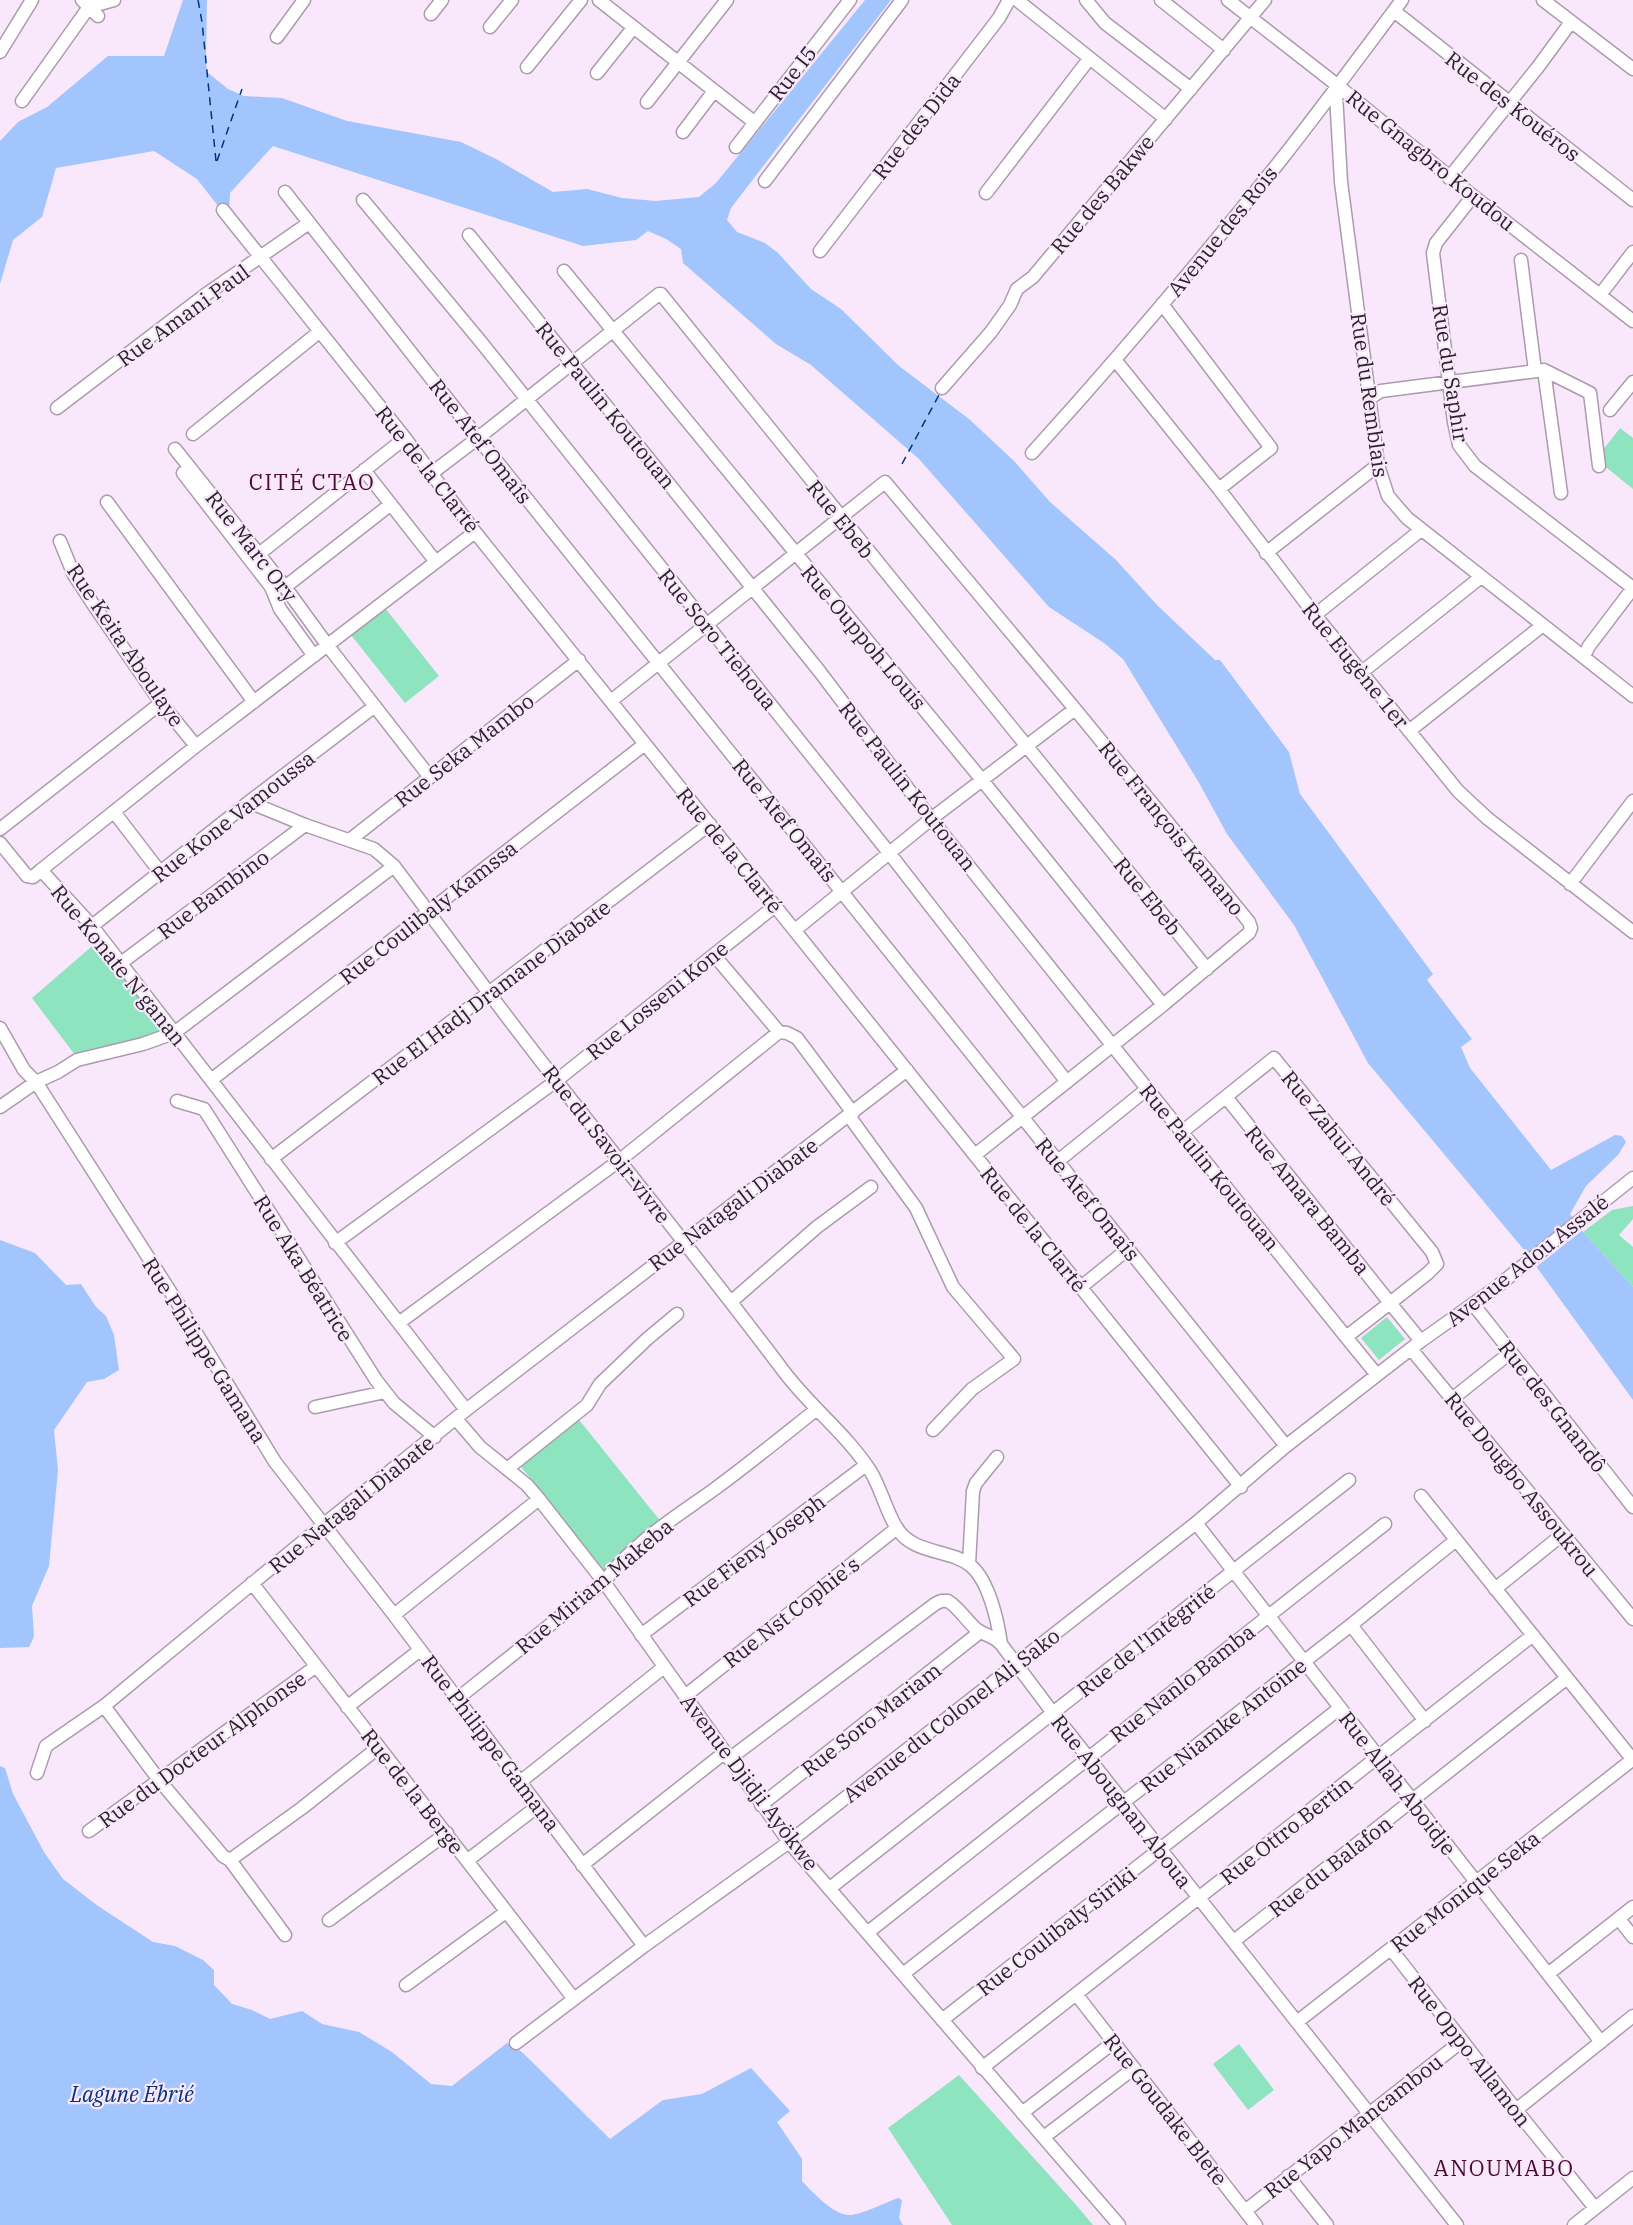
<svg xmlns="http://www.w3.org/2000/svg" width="1633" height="2225" viewBox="0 0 1633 2225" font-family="'IBM Plex Serif',serif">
<rect width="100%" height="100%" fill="#f9e7fb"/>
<path fill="#8de4be" d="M1620,428L1633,438V489L1596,459Z
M385,608L439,676L405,703L351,635Z
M98,941L166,1031L75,1055L32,998Z
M1633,1206V1219L1619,1235L1633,1247V1287L1583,1232L1612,1210Z
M1387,1317L1405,1339L1379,1360L1361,1338Z
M576,1416L666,1528L608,1575L518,1463Z
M1239,2044L1274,2090L1248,2110L1213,2064Z
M959,2075L1077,2206L1093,2225H952L888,2128Z"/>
<path fill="#a2c5fd" d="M183,0H207L206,62L207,72L228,89L244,96L282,98L347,121L461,142L496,159L553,192L587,189L622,198L656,201L699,197L716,183L865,0H891L731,208L727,220L737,232L765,243L777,252L811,289L841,309L899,366L969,419L1014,461L1050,502L1116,560L1157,605L1215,660H1220L1289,752L1300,794L1433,974L1427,980L1472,1039L1461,1047L1470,1068L1551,1170L1615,1135L1622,1136L1626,1142L1618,1155L1586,1186L1570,1214L1583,1232L1633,1287V1400L1525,1251L1368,1063L1294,925L1227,834L1198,781L1123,659L1104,643L1049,607L919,459L811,365L776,344L683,263L681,249L666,239L648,231L636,240L583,246L273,146L230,193L229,211L218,206L197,179L154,151L56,168L42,217L13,240L0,284V141L18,122L47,107L108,56H164Z
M0,1240L35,1253L66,1285L81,1284L96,1307L106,1316L114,1335L119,1370L104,1379L87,1382L54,1430L58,1470L49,1566L32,1606L34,1637L29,1647L0,1648Z
M0,1766L5,1768L13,1794L44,1852L63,1879L98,1906L153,1942L175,1946L203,1960L214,1970V1985L232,2004L252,2010L270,2019L302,2011L322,2024L359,2032L392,2052L431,2084L452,2086L507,2043L522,2052L610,2139L663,2100L702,2094L751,2068L790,2111L777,2122L802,2159V2181C812,2192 833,2214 848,2215C859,2216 887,2202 898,2198L902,2200L899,2218L903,2225H0Z"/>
<path fill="#f9e7fb" d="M1576,1217L1584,1229L1535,1268L1525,1256Z"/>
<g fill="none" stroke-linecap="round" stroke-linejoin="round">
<path stroke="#003482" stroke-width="1.5" stroke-dasharray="8 6" stroke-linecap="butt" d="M198,0L202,22L216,161
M217,161L242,89
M902,464L940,393"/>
<g stroke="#ac9bad" stroke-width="15">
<path id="minor" d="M82,0L98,16
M599,0L754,122
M1017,0L1166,119
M1086,0L1105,23L1191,89
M1161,0L1224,50
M1228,0L1337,85L1473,196L1633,321
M1543,0L1633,69
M1394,11L1633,200
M431,14L442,0
M490,27L512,0
M277,37L304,0
M0,52L32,0
M527,67L581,0
M597,73L633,28
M1337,85L1336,94L1341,182L1378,465L1388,496L1407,518L1633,696
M22,101L89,7L114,0
M647,102L727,0
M683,132L714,91
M736,147L850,0
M1449,178L1538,67L1571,22
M765,181L902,0
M285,192L478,438L1286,1446
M986,193L1089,59
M1473,196L1436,243L1433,253L1454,422L1459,445L1475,466L1633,588
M363,200L481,342L890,854L1067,1082
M223,210L405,438L475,532L1241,1487
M469,235L820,672L931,819L1346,1337
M820,251L999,18L1009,0
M1521,260L1535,371
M564,271L982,780L1163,1005
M1600,295L1633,252
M1162,304L1271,448L1219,489
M1116,361L1219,489L1315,615L1458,791L1487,818L1633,932
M1544,370L1561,493
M942,388L991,332L1010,305L1017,289L1033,277L1265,0
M1370,398L1381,391L1544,370L1590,393L1599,466
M57,408L205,295L309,223
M1610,410L1633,382
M193,434L319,332
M175,449L285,587L328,646L429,776
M1032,453C1119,357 1203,258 1284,156C1324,105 1363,52 1402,0
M364,470L436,562
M183,473L271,587L280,609L314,656
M432,473L478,438L659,294H661L1207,969
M107,502L254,702
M60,541L74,575L95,607L161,703L196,746
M1266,553L1378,465
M259,554L405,438
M285,587L391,504
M1315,615L1421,530
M1584,656L1589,646L1633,588
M1362,672L1481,577
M611,701L885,482L1075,709L1249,922L1251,928L1249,933L1163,1005L975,1155
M1409,731L1543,625
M249,802L305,825L374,849L394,866C448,938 502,1012 558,1083C633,1178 709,1272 782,1369C809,1406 846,1433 871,1472C881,1489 886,1510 896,1527C914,1556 950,1548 971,1566C989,1581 998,1622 1001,1644
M114,812L160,872
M0,829L161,703
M351,839L579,660
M0,843L27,876L33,877L41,870
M394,866L174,1033L143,1044L77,1060L58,1072L36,1082L182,1310L275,1462L394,1615L644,1946
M1570,884L1633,801
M92,926L249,802L375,706
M795,930L931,819L1075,709
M714,955L779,1032L787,1033L797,1038L853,1113
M121,963L305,825
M0,1028L24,1070L36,1082L0,1107
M211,1080L645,744
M177,1101L204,1109L376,1380L394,1403L435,1437
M849,1116L916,1208L953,1287L1014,1359L972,1389L933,1430
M1182,1132L1274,1058L1432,1252L1437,1264L1428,1273L1390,1303L1226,1097
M271,1159L710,824
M1058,1161L1147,1089
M335,1243L556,1081L775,906
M1081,1287L1128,1249
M732,1301L817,1227L871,1187
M1473,1304L1633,1507
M400,1322L620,1160L779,1032
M1411,1349L1633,1619
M1377,1375L1346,1337L1390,1303L1421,1341
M1452,1399L1511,1352
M315,1407L385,1392
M466,1410L92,926L41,870L196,746L475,532
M456,1419L480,1447L527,1485L539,1499L604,1582L789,1842L1119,2225
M507,1469L587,1405L600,1384L647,1339L677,1314
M1421,1496L1633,1760
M1196,1523L1601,2042
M969,1564L973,1491L976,1483L997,1457
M252,1583L574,1999
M1495,1589L1563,1534
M394,1615L539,1499
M1351,1625L1425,1721
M641,1635L866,1465
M685,1696L897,1528
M457,1699L604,1582C634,1542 676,1517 716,1488C750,1463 783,1436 817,1409
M347,1707L420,1650
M379,1747L302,1808L230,1860L223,1856L159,1780L104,1706L323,1525L466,1410L907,1070
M729,1759L935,1604L941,1601H948C959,1608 966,1620 976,1629C985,1636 993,1635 1001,1644L1053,1713L1457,2225
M37,1773L46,1746L104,1706
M520,1782L664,1667
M761,1805L980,1632
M89,1831L315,1667
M230,1860L285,1935
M468,1860L538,1806
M582,1865L724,1753
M830,1888L1349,1480
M1619,1919L1633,1937
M329,1920L447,1833
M867,1933L1385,1524
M1234,1941L1567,1678
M1391,1949L1516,2110L1595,2208
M903,1974L1351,1625L1456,1540
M1548,1974L1633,1907
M406,1985L506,1912
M1076,1994L1256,2225
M942,2020L1340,1708
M1297,2022L1632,1760
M516,2043L644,1946L789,1842L1196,1523L1286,1446L1377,1375L1421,1341L1494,1289L1633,1178
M982,2068L1533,1635
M1516,2110L1633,2016
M1022,2113L1114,2042
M1044,2137L1134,2068
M1288,2176L1327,2225
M1245,2211L1462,2041
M1574,2225L1633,2178"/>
</g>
<use href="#minor" stroke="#fff" stroke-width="12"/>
</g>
<g text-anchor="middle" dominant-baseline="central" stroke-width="4.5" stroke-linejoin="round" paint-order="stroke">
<g font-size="21" fill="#2a232b" stroke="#f9e7fb">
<text transform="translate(792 73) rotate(-52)">Rue I5</text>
<text transform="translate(1513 106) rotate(38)">Rue des Kouéros</text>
<text transform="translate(916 126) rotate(-52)">Rue des Dida</text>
<text transform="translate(1431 160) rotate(39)">Rue Gnagbro Koudou</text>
<text transform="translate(1102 194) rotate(-50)">Rue des Bakwe</text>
<text transform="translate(1222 231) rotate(-51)">Avenue des Rois</text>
<text transform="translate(183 315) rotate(-36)">Rue Amani Paul</text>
<text transform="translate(1451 373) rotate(81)">Rue du Saphir</text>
<text transform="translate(1370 395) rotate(82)">Rue du Remblais</text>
<text transform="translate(606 405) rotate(51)">Rue Paulin Koutouan</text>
<text transform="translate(481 441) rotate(52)">Rue Atef Omaîs</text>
<text transform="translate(428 469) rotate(52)">Rue de la Clarté</text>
<text transform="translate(841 519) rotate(51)">Rue Ebeb</text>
<text transform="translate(252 546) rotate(52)">Rue Marc Ory</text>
<text transform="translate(864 637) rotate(50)">Rue Ouppoh Louis</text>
<text transform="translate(718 639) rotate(51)">Rue Soro Tiehoua</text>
<text transform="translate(126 645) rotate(56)">Rue Keita Aboulaye</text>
<text transform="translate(1356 665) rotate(51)">Rue Eugène 1er</text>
<text transform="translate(464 750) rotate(-38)">Rue Seka Mambo</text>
<text transform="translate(908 786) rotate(52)">Rue Paulin Koutouan</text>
<text transform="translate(233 816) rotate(-38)">Rue Kone Vamoussa</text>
<text transform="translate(785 820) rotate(51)">Rue Atef Omaîs</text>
<text transform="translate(1172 828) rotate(51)">Rue François Kamano</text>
<text transform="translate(730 850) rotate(51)">Rue de la Clarté</text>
<text transform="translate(213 894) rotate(-37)">Rue Bambino</text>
<text transform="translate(1148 896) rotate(51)">Rue Ebeb</text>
<text transform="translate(428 912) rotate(-38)">Rue Coulibaly Kamssa</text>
<text transform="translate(119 965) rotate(51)">Rue Konate N'ganan</text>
<text transform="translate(491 992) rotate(-37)">Rue El Hadj Dramane Diabate</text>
<text transform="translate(657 1000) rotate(-39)">Rue Losseni Kone</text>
<text transform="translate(1339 1138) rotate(51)">Rue Zahui André</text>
<text transform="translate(607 1144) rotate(52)">Rue du Savoir-vivre</text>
<text transform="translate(1210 1167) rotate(51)">Rue Paulin Koutouan</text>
<text transform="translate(1088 1199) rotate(51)">Rue Atef Omaîs</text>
<text transform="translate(1308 1200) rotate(51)">Rue Amara Bamba</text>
<text transform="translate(733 1204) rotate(-37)">Rue Natagali Diabate</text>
<text transform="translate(1034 1229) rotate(51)">Rue de la Clarté</text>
<text transform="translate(1527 1260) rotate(-38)">Avenue Adou Assalé</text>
<text transform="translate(304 1268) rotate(58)">Rue Aka Béatrice</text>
<text transform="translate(205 1350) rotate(58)">Rue Philippe Gamana</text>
<text transform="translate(1553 1406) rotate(52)">Rue des Gnandô</text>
<text transform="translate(1522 1484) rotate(51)">Rue Dougbo Assoukrou</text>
<text transform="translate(351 1504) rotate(-39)">Rue Natagali Diabate</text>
<text transform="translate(754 1550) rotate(-37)">Rue Fieny Joseph</text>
<text transform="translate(594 1586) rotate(-40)">Rue Miriam Makeba</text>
<text transform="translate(791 1612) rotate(-38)">Rue Nst Cophie's</text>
<text transform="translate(1146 1640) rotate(-38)">Rue de l'Intégrité</text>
<text transform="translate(1182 1683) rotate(-38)">Rue Nanlo Bamba</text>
<text transform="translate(951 1715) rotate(-38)">Avenue du Colonel Ali Sako</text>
<text transform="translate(871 1719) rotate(-38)">Rue Soro Mariam</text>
<text transform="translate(1223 1725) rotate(-38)">Rue Niamke Antoine</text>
<text transform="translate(491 1743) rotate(53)">Rue Philippe Gamana</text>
<text transform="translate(202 1749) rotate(-36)">Rue du Docteur Alphonse</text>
<text transform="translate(750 1782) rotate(53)">Avenue Djidji Ayökwe</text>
<text transform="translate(1398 1783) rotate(52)">Rue Allah Aboidje</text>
<text transform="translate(413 1791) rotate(52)">Rue de la Berge</text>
<text transform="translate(1122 1801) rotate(52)">Rue Abougnan Aboua</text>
<text transform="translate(1286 1830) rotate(-38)">Rue Ottro Bertin</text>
<text transform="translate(1330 1866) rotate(-38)">Rue du Balafon</text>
<text transform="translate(1465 1891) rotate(-38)">Rue Monique Seka</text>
<text transform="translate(1056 1931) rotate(-38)">Rue Coulibaly Siriki</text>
<text transform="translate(1470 2051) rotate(52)">Rue Oppo Allamon</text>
<text transform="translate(1166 2109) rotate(52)">Rue Goudake Blete</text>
<text transform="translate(1353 2126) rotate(-38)">Rue Yapo Mancambou</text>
</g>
<g font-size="22" letter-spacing="1.5" fill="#4b0c31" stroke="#f9e7fb">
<text x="312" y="481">CITÉ CTAO</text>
<text x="1504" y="2167">ANOUMABO</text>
</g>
<g font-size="22" font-style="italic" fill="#003482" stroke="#f9e7fb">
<text x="132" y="2093">Lagune Ébrié</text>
</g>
</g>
</svg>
